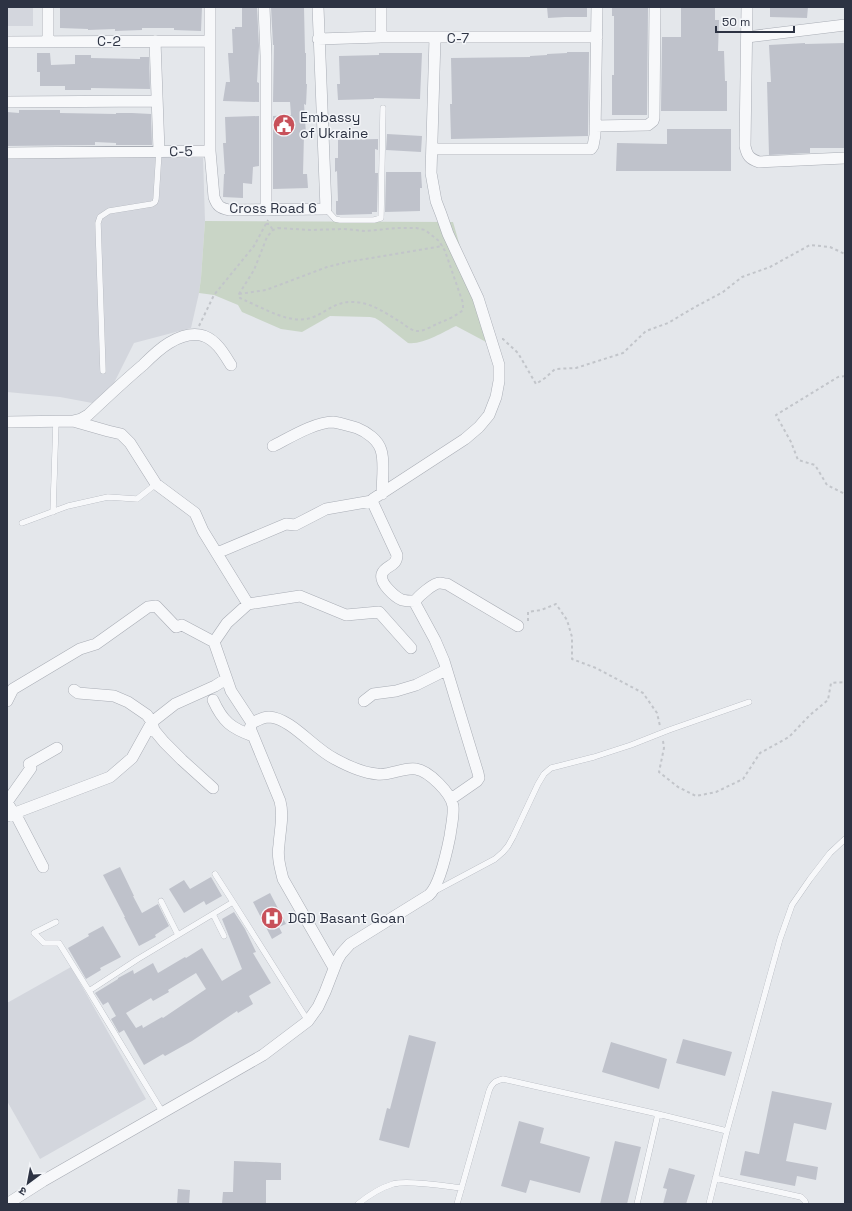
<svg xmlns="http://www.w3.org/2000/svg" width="852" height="1211" viewBox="0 0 852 1211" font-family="'Space Grotesk','Noto Sans Devanagari',sans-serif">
<rect width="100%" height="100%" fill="#e4e7eb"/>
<path fill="#d3d6dd" d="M7,7H33V26H7Z
M7,153L203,158L205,221L201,278L199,293L191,328L134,343L103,405L60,397L7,392Z
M71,967L146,1099L40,1159L7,1101V1003Z"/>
<path fill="#c9d5c6" d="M205,221L453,222L488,343L456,326C443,332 423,345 408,343L380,321L375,318L370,317L330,316L302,332L281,329L242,312L238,305L214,295L199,293L201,278Z"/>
<path fill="#bfc2cb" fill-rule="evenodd" d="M60,7H202L201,31L174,30V28H142V30L115,31V29L88,30V29L60,28Z
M242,7H257L259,46L257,82L259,83V102L223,101L226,82H230L228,53H233L232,29H235V27H242Z
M271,7H304L305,53H306V84H307L306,105L304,104L306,134H304L303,174H307L308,188L273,189V116L291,115L290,102H273L274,45H273Z
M547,7H587V17H565L548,18Z
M612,7H648L647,115H612V75H614V16H612Z
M681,7H715V20H719L718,51H724L725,81H727V111H661L662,37H681Z
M770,7H808L807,18L770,17Z
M805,43V44L845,43V148H810V153L769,155L767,82H771L769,45Z
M567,52H589L588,136L451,139L450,104H452L451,58L530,57V56L547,55V54L567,53Z
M37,53H50L51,65L75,64V55H91V58L140,59V57H149L150,89L91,88V90H65V86H40V72H37Z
M379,53H422L420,99L374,98V99L338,100L337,84H340L339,56L379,55Z
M19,110H60V113L116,114V113H132L151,114L152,145H116V143L95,142V145L7,146V112L19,113Z
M259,116V166L253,167L252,184L243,183V198L223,197L224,174H225L223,143H226L225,117Z
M667,129H731V171H616L617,143L667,144Z
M387,134L422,136L421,152L386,150Z
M378,139V150L375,149V173H378L377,212H372V214L337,215L336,214V201H338L337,171L335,172V158H338V140Z
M386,172H421L422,188H420V211L385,212Z
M120,867L134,896H133L142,913L158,904L169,926L155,935L156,937L139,946L124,917H125L103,875Z
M211,877L222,896L206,905L204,901L184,913L169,889L184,880L190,889Z
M270,893L286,924L279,927L282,933L272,939L253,902Z
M234,912L245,929L256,952L253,953L271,983L249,996L253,1004L238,1013L237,1011L192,1041L165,1056L163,1054L144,1065L124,1030L119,1033L111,1019L116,1016L108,1002L103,1005L95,993L118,979V978L133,970L134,974L153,963L158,973L185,957L186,958L202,948L222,981L242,969L222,919ZM196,973L206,989L163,1018L162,1017L143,1028L142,1025L136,1028L126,1013L151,998L153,1001L169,992L168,990Z
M103,926L121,957L100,968L101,970L86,979L68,948L89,936L88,934Z
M409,1035L436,1042L409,1148L379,1140L387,1108L390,1109Z
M683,1039L732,1052L725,1076L676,1063Z
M611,1042L667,1059L659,1089L602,1072Z
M772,1091L832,1103L826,1130L794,1123L786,1161L818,1167L816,1180L797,1176L795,1186L740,1175L745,1151L759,1154Z
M519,1121L544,1128L540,1143L590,1157L580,1193L530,1180L526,1193L501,1186Z
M615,1141L641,1147L627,1204H600Z
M234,1161L281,1163V1180H266V1204H222L223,1192H233Z
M669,1168L695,1175L686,1204H663L667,1189L663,1188Z
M178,1189L190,1190L189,1204H177Z"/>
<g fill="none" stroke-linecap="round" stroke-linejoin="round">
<g stroke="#a9adb5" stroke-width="6">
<path id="service" d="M326,209L335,219L340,220H374L381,218L383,108
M103,371L98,223L100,217L109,211L152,204L155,202L156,199L159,151
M53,512L56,421
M22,523L68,506L108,497L137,499L156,484
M215,874L233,902
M435,891L495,859L503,852L508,846L513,837L538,784L544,774L551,768L594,757L631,745L669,730L749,702
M161,901L178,935
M213,914L224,936
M56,922L34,933L44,943H59L89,991
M163,1113L89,991L138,959L233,902L308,1021
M715,1178L801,1197L805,1201L806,1204
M358,1204C369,1195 380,1188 393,1184C409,1180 445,1186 462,1188
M457,1204L489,1091C492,1083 495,1081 503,1079L658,1114L727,1131
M637,1204L658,1114
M709,1204L727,1131L780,939L792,905L810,879L830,853L845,839"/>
</g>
<g stroke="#a9adb5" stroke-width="12">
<path id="minor" d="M48,7V41
M210,7V151L214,197C217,206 220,208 229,210L326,209L318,7
M264,7L266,56V210
M381,7V37
M747,7L745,146C747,156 750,159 759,162L845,158
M747,37L845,25
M318,39L381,37H597
M155,41L159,151
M7,42L210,41
M7,102L157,101
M595,126L648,125L653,121L654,118L655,7
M432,149H591L593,146L595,135L597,7
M7,153L210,151
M73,421L108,431L121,434L130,443L156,484L195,513L203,531L248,604
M7,422L73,421L81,419L88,415C106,398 124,381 143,365C151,357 159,349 169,343C179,337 192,332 204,336C217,341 224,354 231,365
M273,446C289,438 315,422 333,422C341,423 349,426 357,428C367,432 378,440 381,450C385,462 382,481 382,494
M372,501L397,555C397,567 385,565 382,574C379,583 395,597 402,600C406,601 411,601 415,601
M217,553L286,524L295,525L326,509L372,501L373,499L465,439L479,427L489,415L496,397L499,381V365L478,298L448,234L441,214L436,201L431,173L435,38
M74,690L78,693L114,696L128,702L147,715L152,722L154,730L164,742L182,760L213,788
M213,700C223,722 231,728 253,736
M7,701L13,689L80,649L96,644L148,607L156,606L176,627L182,625L214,642
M364,701L373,694L396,691L416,685L446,670
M252,723L231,691L214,642L227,623L248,604L300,596L346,615L379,612L411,648
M451,799L477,781L479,778L478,773L444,661L435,640L416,605L415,601C419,596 433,583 440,583C441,583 445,584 447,584L518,626
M7,816L110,777L132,758L152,722L175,704L215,686L226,679
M43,867L17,817L14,814L7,802L31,768L29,764L57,748
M7,1204L43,1181L263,1055L308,1021L318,1007L325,992L337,961L341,954L350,944L429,895C440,885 447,851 450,836C451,827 454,816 453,806C451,793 429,771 416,769C403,767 390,776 377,774C364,773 346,765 335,759C314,749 291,718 269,717C263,717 258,720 252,723L250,728L280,801C284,816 280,829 279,845C277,856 280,867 283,879L334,968"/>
</g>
<path stroke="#c2c5ca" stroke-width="2" stroke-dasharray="3 3" stroke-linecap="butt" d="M266,224H269L273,230
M278,228L310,230L343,229L366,231L397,228H416L425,230L439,241L445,251L463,303V310C456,316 447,320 439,323C432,326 423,332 416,331C411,330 406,326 402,323C387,314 371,302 353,302C338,301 328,310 316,316C293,327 266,309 244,300L240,298L239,294L254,270L267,237L273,230Z
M239,294L266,290L327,267L347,262L443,246
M199,326L214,295L254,246L268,220
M502,339H503L518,353L536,384L545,378L555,369L576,368L623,353L646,331L668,323L695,307L723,292L742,277L770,267L810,245L830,247L845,254
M845,376L838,377L776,415L791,442L798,460L815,465L827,485L845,494
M528,621V612L541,610L556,604L567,620L572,637V659L596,668L643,693L657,713L660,726
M663,741L664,748L659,772L678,787L696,796L716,792L743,779L760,753L789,737L810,715L828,700L831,683L845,682"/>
<use href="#service" stroke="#f7f8fa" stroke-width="5.5"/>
<use href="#minor" stroke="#f7f8fa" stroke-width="11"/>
</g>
<defs>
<g id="civic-disc" transform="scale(1.15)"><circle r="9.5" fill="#c8515a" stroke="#f4f6f9"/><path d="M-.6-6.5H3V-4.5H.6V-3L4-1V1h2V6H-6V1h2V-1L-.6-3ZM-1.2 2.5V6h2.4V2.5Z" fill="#fff"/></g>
<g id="hospital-disc" transform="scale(1.15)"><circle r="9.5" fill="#c8515a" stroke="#f4f6f9"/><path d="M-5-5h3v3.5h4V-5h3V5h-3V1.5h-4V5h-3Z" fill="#fff"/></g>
</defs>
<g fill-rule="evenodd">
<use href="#civic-disc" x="284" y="125"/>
<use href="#hospital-disc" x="272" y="918"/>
</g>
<g text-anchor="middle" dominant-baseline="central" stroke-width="3" stroke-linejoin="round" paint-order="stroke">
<g font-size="14" fill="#2d3343" stroke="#f4f6f9">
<text x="458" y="38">C-7</text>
<text x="109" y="41">C-2</text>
<text transform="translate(181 151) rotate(-1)">C-5</text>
<text x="273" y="208">Cross Road 6</text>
</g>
<g font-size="14" fill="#2d3343" stroke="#f4f6f9" text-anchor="start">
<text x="300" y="117">Embassy<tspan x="300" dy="16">of Ukraine</tspan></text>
<text x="288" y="918">DGD Basant Goan</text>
</g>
</g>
<rect width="852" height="1211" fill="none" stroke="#2d3343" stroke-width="16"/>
<g transform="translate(28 1183) rotate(212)" stroke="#f4f6f9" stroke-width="3" paint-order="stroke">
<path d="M0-3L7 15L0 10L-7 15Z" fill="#2d3343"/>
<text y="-6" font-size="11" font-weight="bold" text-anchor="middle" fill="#2d3343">उ</text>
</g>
<path d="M716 26v6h78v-6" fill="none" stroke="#2d3343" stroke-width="2"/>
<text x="722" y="26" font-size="12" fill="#2d3343" stroke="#f4f6f9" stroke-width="3" paint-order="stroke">50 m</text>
</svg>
